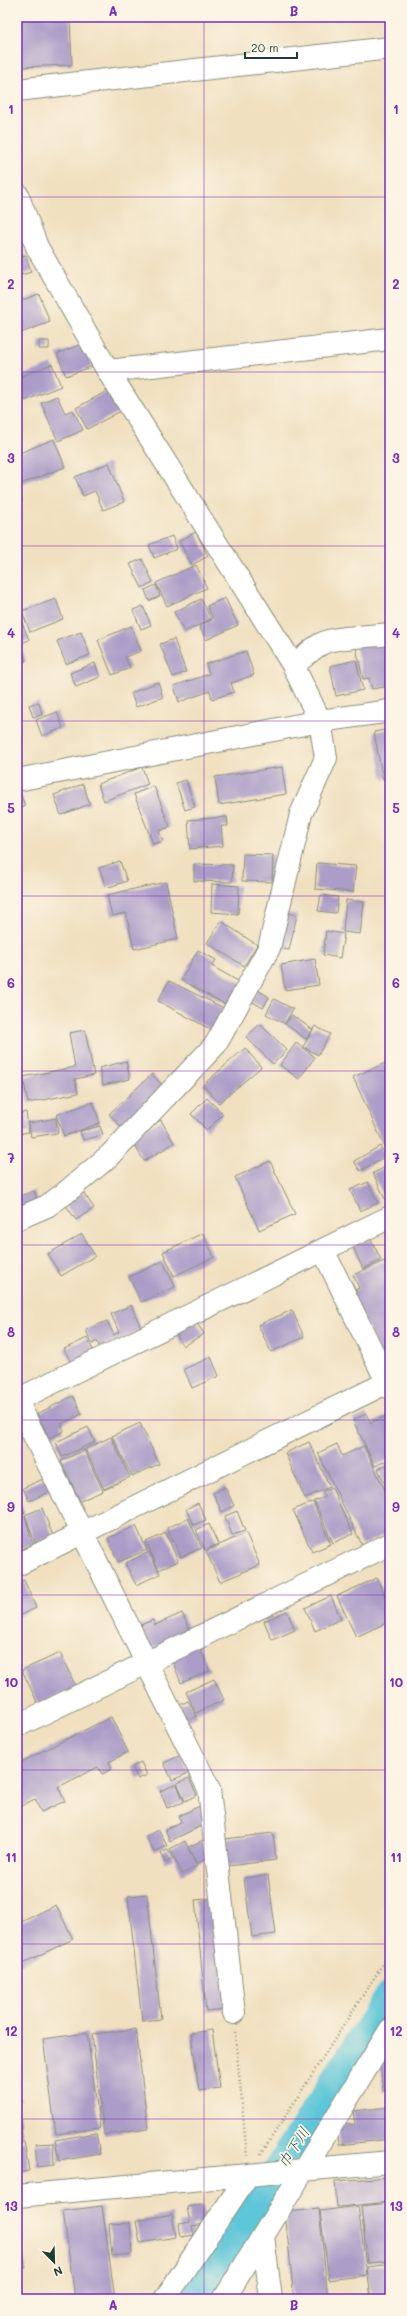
<svg xmlns="http://www.w3.org/2000/svg" width="407" height="2316" viewBox="0 0 407 2316" font-family="Mali,'Klee One',sans-serif">
<rect width="100%" height="100%" fill="#fcf5e5"/>
<filter id="ink" filterUnits="userSpaceOnUse"><feTurbulence type="fractalNoise" baseFrequency=".025" numOctaves="2"/><feDisplacementMap in="SourceGraphic" scale="8" xChannelSelector="R" yChannelSelector="G"/><feConvolveMatrix kernelMatrix="1 2 1 2 8 2 1 2 1" color-interpolation-filters="sRGB"/></filter>
<filter id="wash" filterUnits="userSpaceOnUse"><feTurbulence type="fractalNoise" baseFrequency=".012" numOctaves="4" result="noise"/><feDisplacementMap in="SourceGraphic" scale="16" xChannelSelector="R" yChannelSelector="G"/><feGaussianBlur stdDeviation="0.9" result="paint"/><feColorMatrix in="noise" values="0 0 0 0 0 0 0 0 0 0 0 0 0 0 0 0 0 1.4 0 .05"/><feComposite in="paint" operator="in"/></filter>
<g filter="url(#wash)">
<rect width="100%" height="100%" fill="#f0e0c0"/>
<g fill="none" stroke-linecap="round" stroke-linejoin="round">
<path stroke="#5dc6d8" stroke-width="31" d="M196,2299L390,1996"/>
</g>
<g id="blocks">
<path fill="#ab9dc8" d="M17,17H70L72,65L17,67Z
M26,255L31,272L17,276V257Z
M39,294L50,322L18,334L17,302Z
M39,341H49V349H39Z
M84,343L93,366L66,376L57,354Z
M52,364L61,386L17,404V378Z
M109,390L121,411L87,429L76,408Z
M57,396L65,413L73,410L83,430L58,441L41,403Z
M54,439L65,467L21,484L17,473V454Z
M109,463L124,502L103,510L95,491L83,496L75,477Z
M17,487H19L22,501L17,503Z
M196,532L208,556L192,565L179,541Z
M172,536L177,549L154,558L149,545Z
M142,559L153,582L142,588L130,564Z
M196,565L207,588L167,606L156,583Z
M156,585L160,596L149,601L145,590Z
M225,598L238,625L206,640L199,626L213,619L207,606Z
M56,599L63,619L30,632L22,611Z
M201,599L211,619L184,632L174,612Z
M143,606L151,625L141,629L133,610Z
M19,615L29,640L17,645V616Z
M131,626L141,651L125,657L130,668L112,675L98,640Z
M81,632L90,655L66,664L57,641Z
M390,636V686L372,689L369,678L363,679L355,643Z
M174,639L186,672L173,677L160,644Z
M22,650L26,661L17,665V652Z
M246,651L254,675L231,683L234,692L212,699L210,691L179,702L174,686L209,674L206,664Z
M356,660L363,690L336,696L330,666Z
M95,663L100,677L76,687L70,673Z
M158,682L163,697L136,707L131,693Z
M39,702L42,715L33,717L29,705Z
M57,712L63,728L42,736L36,720Z
M390,729V778L383,780L374,732Z
M142,767L148,784L104,801L98,784Z
M282,767L286,794L219,805L215,777Z
M186,780L195,807L185,810L176,783Z
M83,784L90,804L61,815L54,795Z
M154,786L170,827L159,831L163,841L153,844L134,794Z
M18,787L25,806L17,809V788Z
M227,817L228,826H221L223,846L190,849L188,820Z
M243,854L273,855L272,882L242,881Z
M120,861L127,881L106,888L99,868Z
M317,863L356,866L353,892L315,889Z
M194,864L233,865L232,882L194,881Z
M166,882L178,939L134,949L126,913L112,916L107,895Z
M212,884L239,886L238,914L211,912Z
M321,895L338,897L336,913L318,911Z
M346,900L364,902L360,934L343,932Z
M283,912L297,915L289,950L275,947Z
M221,921L257,945L244,966L207,943Z
M326,931L344,934L340,958L323,955Z
M198,950L216,960L212,966L243,984L230,1007L181,980Z
M315,959L319,985L285,990L281,965Z
M169,981L224,1008L212,1030L158,1001Z
M258,990L269,997L263,1008L251,1001Z
M274,999L293,1009L285,1024L266,1014Z
M292,1015L313,1030L306,1039L285,1024Z
M260,1024L287,1050L273,1064L246,1037Z
M315,1026L330,1034L318,1055L303,1047Z
M85,1030L94,1075L75,1079L78,1093L28,1103L23,1077L75,1067L69,1033Z
M296,1043L315,1057L299,1079L280,1065Z
M245,1048L261,1067L219,1103L203,1085Z
M17,1060H19L21,1074L17,1075Z
M126,1061L130,1079L103,1085L99,1068Z
M390,1061V1154H388L353,1077Z
M152,1074L167,1090L124,1130L109,1114Z
M207,1098L223,1114L207,1130L191,1114Z
M93,1102L100,1123L64,1136L56,1115Z
M26,1112L29,1132L17,1134V1114Z
M56,1118L58,1133L31,1137L29,1123Z
M161,1120L174,1143L144,1161L130,1137Z
M100,1126L103,1135L83,1140L80,1131Z
M380,1146L386,1156L360,1171L354,1161Z
M270,1161L295,1214L259,1230L235,1177Z
M390,1165V1197L385,1199L373,1173Z
M368,1182L378,1203L360,1211L350,1190Z
M34,1191L39,1205L17,1214V1197Z
M83,1192L94,1208L76,1220L65,1204Z
M203,1233L214,1257L174,1276L163,1252Z
M82,1234L95,1256L61,1276L48,1254Z
M371,1239L381,1260L363,1269L353,1247Z
M390,1253V1267L385,1255Z
M163,1261L175,1287L141,1302L129,1277Z
M384,1261L390,1273V1359L384,1362L351,1292L359,1288L353,1275Z
M131,1305L142,1330L100,1348L97,1341L92,1344L86,1330L107,1321L114,1335L119,1332L111,1314Z
M292,1310L304,1337L271,1352L258,1325Z
M195,1320L204,1334L183,1346L175,1332Z
M87,1338L95,1354L72,1365L64,1349Z
M211,1357L219,1376L192,1388L184,1369Z
M73,1396L82,1414L61,1424L64,1431L49,1438L37,1414Z
M366,1414L371,1423L390,1414V1459L375,1466L353,1420Z
M140,1423L159,1464L132,1476L112,1436Z
M88,1427L95,1442L62,1457L56,1442Z
M111,1437L130,1477L104,1489L85,1449Z
M309,1442L330,1487L305,1498L285,1453Z
M337,1444L342,1456L364,1446L390,1501V1532L362,1545L318,1453Z
M84,1450L103,1491L80,1501L61,1461Z
M390,1463V1496L378,1469Z
M50,1476L56,1489L29,1501L23,1488Z
M225,1487L234,1506L222,1512L213,1493Z
M332,1488L353,1534L333,1543L314,1501L325,1497L322,1492Z
M17,1493L25,1513L17,1516Z
M313,1502L331,1544L312,1552L293,1510Z
M198,1503L206,1520L193,1525L186,1509Z
M42,1508L53,1536L35,1543L25,1515Z
M237,1511L245,1531L232,1535L225,1516Z
M25,1516L33,1545L17,1550V1518Z
M188,1518L202,1548L181,1557L167,1528Z
M209,1524L218,1544L205,1550L196,1530Z
M136,1526L147,1550L118,1562L108,1538Z
M166,1533L178,1561L159,1570L146,1542Z
M246,1533L260,1565L220,1582L206,1551Z
M149,1552L160,1574L136,1585L125,1563Z
M377,1578L390,1607V1621L356,1637L337,1596Z
M24,1580L36,1608L17,1617V1584Z
M331,1596L341,1619L315,1631L305,1608Z
M287,1611L295,1630L272,1640L264,1621Z
M182,1613L190,1631L149,1650L138,1626L153,1620L155,1625Z
M198,1643L210,1671L181,1683L170,1655Z
M60,1653L76,1687L38,1704L22,1670Z
M214,1679L224,1700L196,1713L186,1692Z
M188,1701L197,1716L185,1723L176,1707Z
M111,1717L128,1752L109,1762L112,1769L102,1774L98,1767L58,1787L65,1801L41,1812L35,1799L17,1808V1764Z
M181,1755L189,1773L172,1780L164,1763Z
M141,1762L147,1775L138,1779L132,1767Z
M189,1778L197,1795L185,1801L177,1783Z
M177,1784L184,1802L167,1808L160,1791Z
M204,1804L211,1821L170,1841L165,1829L181,1822L179,1816Z
M159,1830L167,1846L154,1852L146,1836Z
M273,1833L276,1860L228,1866L225,1839Z
M210,1837L211,1857L196,1864L188,1847Z
M185,1841L197,1866L182,1874L170,1849Z
M168,1850L173,1859L165,1863L161,1853Z
M268,1875L276,1934L252,1937L244,1878Z
M147,1894L161,2019L142,2021L128,1896Z
M215,1898L227,2009L206,2011L195,1900Z
M56,1905L73,1939L17,1966V1924Z
M136,2029L148,2129L104,2135L92,2034Z
M212,2030L220,2088L199,2091L191,2033Z
M87,2033L100,2128L56,2134L43,2039Z
M390,2053V2090L383,2091L379,2054Z
M17,2082L21,2100L17,2101Z
M390,2107V2139L339,2145L337,2125L355,2124L353,2111Z
M17,2115H20L22,2138L17,2139Z
M96,2133L100,2154L59,2161L55,2140Z
M24,2141L29,2171L17,2173V2142Z
M53,2143L54,2165L37,2167L35,2144Z
M390,2177V2202L337,2207L335,2181Z
M390,2203V2261L367,2263L361,2206Z
M203,2205L206,2224L192,2226L194,2235L181,2237L179,2224L190,2222L187,2207Z
M102,2206L115,2299H75L63,2211Z
M358,2206L367,2275L329,2280L320,2211Z
M319,2209L328,2299H294L285,2212Z
M172,2214L176,2237L140,2243L136,2221Z
M130,2223L132,2254L112,2256L109,2224Z
M22,2251L26,2268L17,2270V2252Z
M390,2264V2292L385,2293L386,2299H371L367,2267Z"/>
</g>
</g>
<g filter="url(#ink)">
<use href="#blocks" fill-opacity="0" stroke="#888e7a" stroke-width="1"/>
<g fill="none" stroke-linecap="round" stroke-linejoin="round">
<g stroke="#888e7a" stroke-width="24">
<path id="minor" d="M17,90L390,48
M17,194L37,247L108,371L293,665L320,721L326,758L301,814L269,948L216,1044L109,1156L64,1194L47,1206L17,1219
M108,371L390,339
M293,665C304,658 312,648 323,643C335,637 375,636 390,634
M17,780L320,721L390,711
M323,1250L390,1388
M17,1400L390,1217
M17,1401L209,1789L234,2013
M17,1565L390,1381
M17,1726L390,1544
M17,2196L390,2162
M263,2236L271,2299
M165,2299L248,2175
M224,2299L390,2030"/>
</g>
<path stroke="#888e7a" stroke-width="2.5" stroke-dasharray="1 3" stroke-linecap="butt" d="M235,2032L247,2156
M261,2154L390,1953"/>
<use href="#minor" stroke="#fff" stroke-width="22"/>
</g>
</g>
<path fill="none" stroke="#7b2cbf" stroke-width="1" stroke-opacity="0.55" d="M204,17V2299M17,197H390M17,372H390M17,546H390M17,721H390M17,896H390M17,1071H390M17,1245H390M17,1420H390M17,1595H390M17,1770H390M17,1944H390M17,2119H390"/>
<g text-anchor="middle" dominant-baseline="central" stroke-width="3.5" stroke-linejoin="round" paint-order="stroke">
<g font-size="15" font-style="italic" fill="#2e5f5d" stroke="#fcf5e5">
<text transform="translate(293 2147) rotate(-57)">巾下川</text>
</g>
</g>
<rect width="407" height="2316" fill="none" stroke="#fcf5e5" stroke-width="44"/>
<g transform="translate(54 2262) rotate(157)" stroke="#fcf5e5" stroke-width="3" paint-order="stroke">
<path d="M0-3L7 15L0 10L-7 15Z" fill="#1f3d34"/>
<text y="-6" font-size="11" font-weight="bold" text-anchor="middle" fill="#1f3d34">N</text>
</g>
<path d="M245 52v6h52v-6" fill="none" stroke="#1f3d34" stroke-width="2"/>
<text x="251" y="52" font-size="12" fill="#1f3d34" stroke="#fcf5e5" stroke-width="3" paint-order="stroke">20 m</text>
<rect x="22" y="22" width="363" height="2272" fill="none" stroke="#7b2cbf" stroke-width="1.5"/>
<g font-size="13" text-anchor="middle" font-weight="bold" fill="#7b2cbf">
<text x="113" y="16">A</text>
<text x="294" y="16">B</text>
<text x="11" y="114">1</text>
<text x="396" y="114">1</text>
<text x="11" y="289">2</text>
<text x="396" y="289">2</text>
<text x="11" y="463">3</text>
<text x="396" y="463">3</text>
<text x="11" y="638">4</text>
<text x="396" y="638">4</text>
<text x="11" y="813">5</text>
<text x="396" y="813">5</text>
<text x="11" y="988">6</text>
<text x="396" y="988">6</text>
<text x="11" y="1163">7</text>
<text x="396" y="1163">7</text>
<text x="11" y="1337">8</text>
<text x="396" y="1337">8</text>
<text x="11" y="1512">9</text>
<text x="396" y="1512">9</text>
<text x="11" y="1687">10</text>
<text x="396" y="1687">10</text>
<text x="11" y="1862">11</text>
<text x="396" y="1862">11</text>
<text x="11" y="2036">12</text>
<text x="396" y="2036">12</text>
<text x="11" y="2211">13</text>
<text x="396" y="2211">13</text>
<text x="113" y="2310">A</text>
<text x="294" y="2310">B</text>
</g>
</svg>
